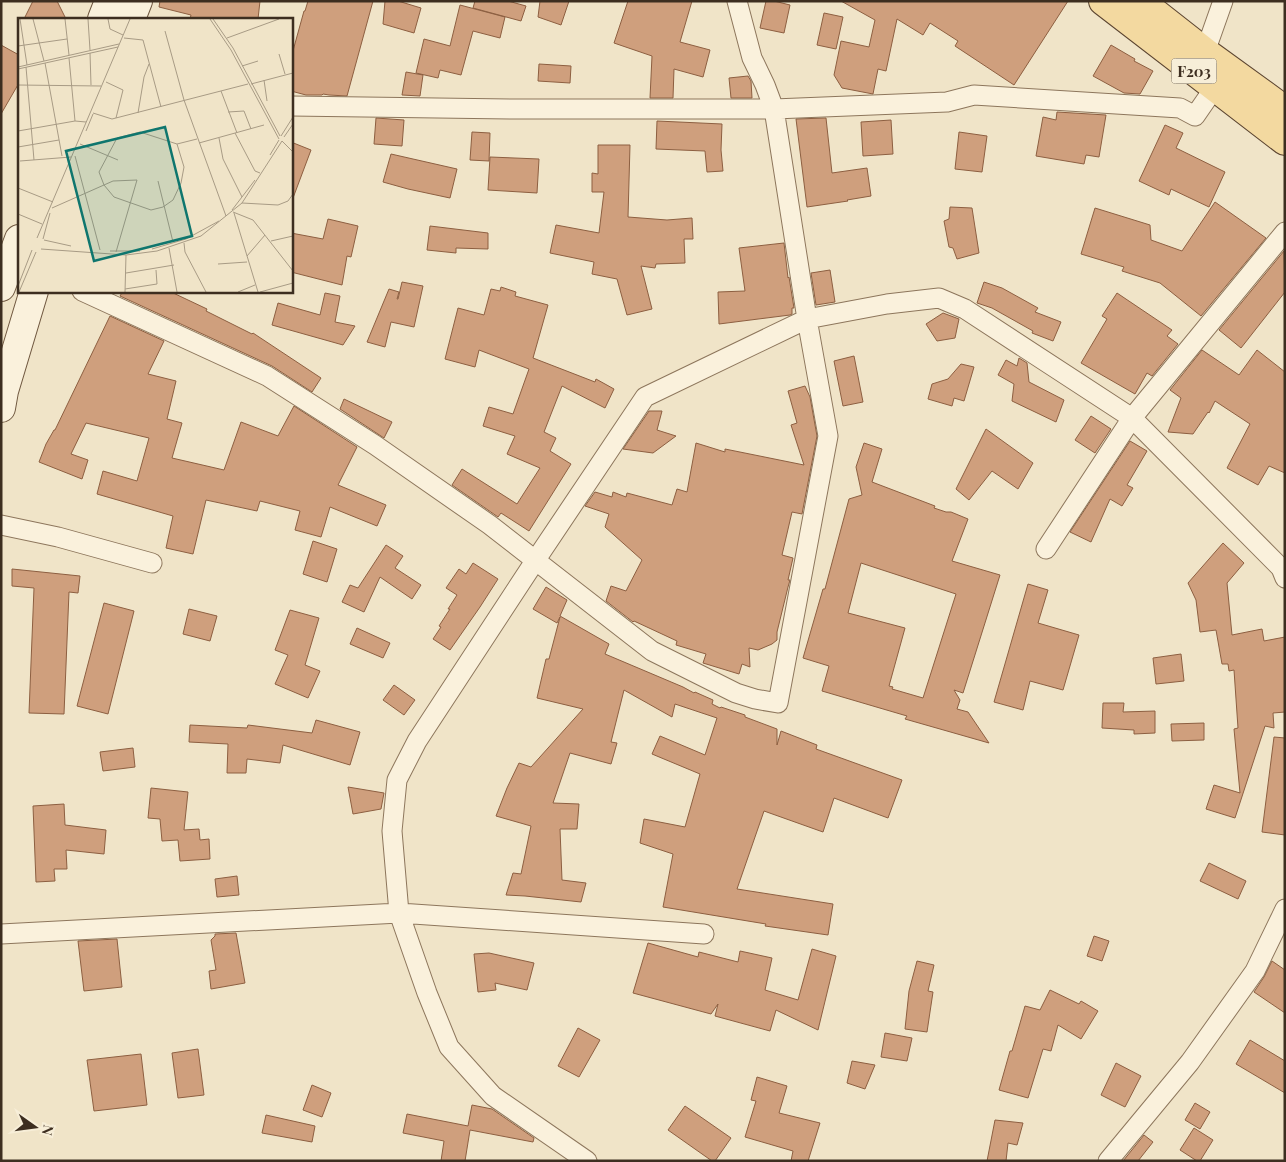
<svg xmlns="http://www.w3.org/2000/svg" width="1286" height="1162" viewBox="0 0 1286 1162" font-family="'Playfair Display',serif">
<rect width="100%" height="100%" fill="#f0e4c8"/>
<path fill="#cf9f7d" stroke="#8d5f41" fill-rule="evenodd" d="M33,1H57L66,19H24Z
M160,1H260L258,19H190L191,15L159,7Z
M308,1H373L347,96L329,95L323,94L322,95H306L291,91V58L304,11H305Z
M385,1H398L421,8L414,33L383,24Z
M475,1H508L526,6L521,21L473,8Z
M540,1H569L561,25L538,17Z
M628,1H692L680,42L710,50L703,77L674,69L673,98H650L652,56L614,43Z
M766,1H774L790,5L784,33L760,28Z
M841,1H1068L1014,85L955,46L958,41L930,23L923,35L897,19L886,71L878,69L873,94L842,88L834,75L841,41L869,47L875,20Z
M460,5L505,17L500,38L473,31L461,75L440,70L438,78L416,73L424,39L450,46Z
M824,13L843,17L836,49L817,45Z
M1,45L19,55V83L1,114Z
M1111,45L1135,59L1134,61L1153,71L1140,94L1124,93L1093,76Z
M539,64L571,66L570,83L538,81Z
M406,72L423,75L420,96L402,95Z
M748,76L751,81L752,98H731L729,78Z
M1057,112L1106,115L1099,157L1086,155L1084,164L1036,156L1043,117L1056,120Z
M376,118L404,120L402,146L374,144Z
M826,118L832,173L867,168L871,196L847,200L848,201L807,207L796,119Z
M891,120L893,154L863,156L861,122Z
M657,121L722,124L721,150L723,171L707,172L705,151L656,149Z
M1165,125L1183,133L1176,148L1225,172L1209,207L1171,189L1169,195L1139,181Z
M472,132L490,133L489,161L470,160Z
M959,132L987,136L982,172L955,169Z
M291,142L311,150L293,198H291Z
M598,145H630L628,217L667,220L692,218L693,239H684L685,263L656,264L655,268L641,266L652,309L627,315L617,279L592,274L594,262L550,253L556,225L599,233L604,192H592V173L598,174Z
M391,154L457,169L450,198L408,189L383,182Z
M490,157L539,159L537,193L488,190Z
M1215,202L1266,238L1201,316L1160,283L1122,271L1124,267L1081,254L1095,208L1150,225L1151,240L1182,251Z
M950,207L972,208L979,253L957,259L953,248L949,247L944,221L949,219Z
M328,219L358,226L351,257L347,256L342,285L291,272V233L323,239Z
M430,226L488,233V249L456,248V253L427,250Z
M784,243L788,278L789,277L794,308H792V314L790,315L719,324L718,292L745,291L739,248Z
M1284,251L1285,292L1241,348L1219,330Z
M830,270L835,302L816,305L811,273Z
M402,282L423,286L414,327L391,322L385,347L367,342L389,289L399,292L397,299H398Z
M984,282L1002,288L1038,308L1035,312L1061,322L1053,341L1032,333L1033,331L992,308L977,303Z
M501,287L516,292L515,296L548,305L533,358L595,382L596,379L614,389L605,408L562,386L544,432L556,438L550,451L571,464L529,531L501,513L498,517L452,485L462,469L517,504L540,468L507,454L515,436L483,426L489,407L513,414L529,369L479,350L475,367L445,359L458,308L484,315L491,289L500,291Z
M123,291H169L207,309L206,311L252,334L253,333L321,378L312,392L272,366L120,296Z
M325,293L340,296L335,322L355,326L343,345L272,325L278,303L320,315Z
M1117,293L1172,330L1167,336L1178,344L1152,376L1147,373L1135,394L1081,363L1107,319L1102,316Z
M943,313L959,319L955,338L937,341L926,324Z
M110,316L164,341L148,374L176,381L167,419L182,423L172,458L224,470L241,422L278,436L294,406L357,447L338,485L386,505L377,526L330,507L321,537L295,530L300,511L260,501L257,511L206,500L193,554L166,548L173,516L97,494L103,471L137,481L149,438L86,423L71,454L88,460L82,479L39,462L46,444L54,430H55Z
M1202,350L1239,375L1257,350L1285,372V473L1269,466L1258,485L1227,468L1250,424L1215,401L1209,413L1208,412L1193,434L1168,432L1181,398L1170,390Z
M854,356L863,402L843,406L834,361Z
M1019,358L1027,363L1029,382L1064,400L1056,422L1012,401L1014,384L998,375L1006,360L1017,366Z
M961,364L974,367L964,401L954,398L952,406L928,399L932,384L948,379Z
M805,386L810,397L817,436L802,514L792,512L782,555L793,558L788,580H790L788,587L777,632V640L772,644L758,650L749,648L750,667L742,664L739,674L703,663L706,654L676,645L677,641L634,621L633,622L606,601L611,586L626,591L642,560L605,527L609,514L585,506L595,492L612,497L613,492L626,497L627,493L672,505L677,489L687,492L696,443L725,452V449L804,465L791,425L797,423L788,391Z
M344,399L392,422L384,438L340,409Z
M649,411H662L657,430L676,436L653,453L623,449Z
M1091,416L1111,429L1095,453L1075,440Z
M986,429L1033,463L1018,489L992,471L969,500L956,489Z
M1130,441L1147,451L1127,485L1133,488L1122,506L1110,499L1091,542L1070,532Z
M864,443L882,449L872,482L935,506L934,508L946,512H951L968,519L952,561L1000,575L963,693L954,690L960,700L957,709L968,712L989,743L905,719L907,716L822,691L829,666L803,658L823,589H825L849,499L862,495L856,467ZM861,563L956,594L923,698L892,689L893,687L889,686L905,628L848,613Z
M313,541L337,549L327,582L303,574Z
M1223,543L1244,563L1227,583L1232,635L1262,629L1264,641L1285,637V712L1273,713L1274,728L1265,726L1235,818L1206,809L1214,785L1240,793L1234,729L1238,728L1234,670L1229,671L1228,664H1222L1216,630L1200,632L1196,600L1188,583Z
M386,545L403,556L395,568L421,585L412,599L380,577L364,612L342,602L350,585L358,588Z
M473,563L498,579L480,607L450,650L433,639L441,627L439,626L450,609H448L457,595L446,588L459,569L466,574Z
M12,569L80,576L78,593L69,592L64,714L29,713L34,588L12,586Z
M1028,584L1048,590L1038,623L1079,635L1063,690L1030,681L1023,710L994,702Z
M546,587L567,600L560,616L609,644L605,654L683,687L694,693L695,692L713,700L712,704L720,708L721,707L745,715V717L777,729V745L781,731L817,745L816,749L902,780L888,818L834,798L823,832L764,811L737,889L833,904L828,935L765,926L766,924L663,907L673,854L640,843L644,819L685,827L700,774L652,754L660,736L705,755L717,718L675,704L672,717L624,690L611,742L617,743L611,764L570,753L553,803L579,804L577,829H560L562,880L586,883L581,902L525,896L506,895L513,873L521,874L531,826L496,816L507,788L519,763L531,767L583,709L537,698L546,659H549L560,617L557,623L533,609Z
M104,603L134,611L108,714L77,706Z
M189,609L217,616L210,641L183,634Z
M290,610L319,618L305,665L320,671L308,698L275,684L288,655L275,650Z
M357,628L390,643L383,658L350,644Z
M1181,654L1184,681L1156,684L1153,658Z
M394,685L415,700L404,715L383,700Z
M1103,703H1124L1123,712L1155,711V733L1134,734V730L1102,728Z
M316,720L360,732L350,765L283,745L280,763L247,759L246,773H227L228,744L189,742L190,725L247,728L248,725L312,733Z
M1204,723V740L1172,741L1171,724Z
M1274,737L1285,738V835L1262,832Z
M133,748L135,767L103,771L100,752Z
M348,787L384,793L381,809L353,814Z
M151,788L188,792L184,830L199,829L200,840L209,839L210,859L180,861L178,840L162,841L160,819L148,818Z
M64,804L65,825L106,830L104,854L66,850L67,869H54L55,881L36,882L33,806Z
M1209,863L1246,881L1238,899L1200,881Z
M237,876L239,895L217,897L215,879Z
M236,933L245,983L211,989L209,971L216,970L211,940L215,936V934Z
M1094,936L1109,941L1102,961L1087,956Z
M117,939L122,987L84,991L78,941Z
M648,943L698,957L699,952L738,962L740,951L772,958L765,990L798,1000L812,949L836,956L818,1030L776,1010L770,1031L715,1016L718,1004L711,1014L633,993Z
M489,953L534,963L527,990L495,983L496,990L478,992L474,954Z
M917,961L934,965L928,991L933,992L927,1032L905,1029L909,991Z
M1272,961L1285,970V1013L1254,992L1264,977Z
M1050,990L1079,1004L1081,1001L1098,1011L1081,1039L1058,1025L1051,1051L1043,1049L1028,1098L999,1090L1010,1051H1012L1025,1006L1040,1010Z
M578,1028L600,1040L579,1077L558,1066Z
M885,1033L912,1038L907,1061L881,1057Z
M1250,1040L1285,1061V1093L1236,1064Z
M198,1049L204,1095L178,1098L172,1053Z
M141,1054L147,1105L94,1111L87,1060Z
M852,1061L875,1065L865,1089L847,1083Z
M1116,1063L1141,1076L1125,1107L1101,1095Z
M757,1077L787,1086L779,1113L820,1123L808,1161H791L793,1151L745,1137L756,1101L751,1100Z
M312,1085L331,1093L322,1117L303,1110Z
M1195,1103L1210,1112L1200,1129L1185,1120Z
M472,1105L492,1109L534,1138L533,1142L470,1130L465,1161H441L444,1141L403,1133L407,1114L468,1126Z
M685,1106L731,1138L715,1161H712L668,1130Z
M266,1115L315,1126L312,1142L262,1133Z
M995,1120L1023,1123L1017,1145L1008,1143L1006,1161H987Z
M1194,1128L1213,1140L1200,1161H1197L1180,1150Z
M1144,1135L1153,1142L1138,1161H1123Z"/>
<g fill="none" stroke-linecap="round" stroke-linejoin="round">
<g stroke="#8d765c" stroke-width="21">
<path id="minor" d="M1205,52L1223,1
M291,106L512,109H774L947,102L974,95L1180,108L1195,116L1215,87
M82,291L267,376L375,445L490,525L652,651L736,693L755,699L778,703L828,436L807,319L774,109L765,85L752,58L737,1
M1,525L58,537L152,563
M1046,549L1132,418L1285,232
M1,934L399,913L704,934
M587,1161L493,1096L449,1047L427,993L399,913L392,831L397,780L417,741L535,561L645,397L807,319L887,304L939,298L965,309L1132,418L1281,568L1285,578
M1108,1161L1190,1062L1255,971L1285,909"/>
</g>
<g stroke="#6f573f" stroke-width="30">
<path id="secondary" d="M102,19L109,1
M131,19L138,1
M1,287L19,239
M1,408L4,391L34,291"/>
</g>
<g stroke="#5b4430" stroke-width="30">
<path id="primary" d="M1103,1L1285,141
M1140,1L1205,52L1285,110"/>
</g>
<use href="#minor" stroke="#faf1dc" stroke-width="19"/>
<use href="#secondary" stroke="#faf1dc" stroke-width="28"/>
<use href="#primary" stroke="#f3d9a0" stroke-width="28"/>
</g>
<g text-anchor="middle" dominant-baseline="central" stroke-width="4" stroke-linejoin="round" paint-order="stroke">
<rect fill="#f7eed8" stroke="#756857" stroke-width="1" x="1171.5" y="58.5" width="45" height="25" rx="4"/>
<g font-size="15" font-weight="bold" fill="#3d2e20">
<text x="1194" y="71">F203</text>
</g>
</g>
<g transform="translate(18 18)">
<rect width="275" height="275" fill="#f0e4c8"/>
<path fill="none" stroke="#a89b85" stroke-width="1" d="M2,1L9,47M15,1L26,43M47,1L51,37M70,1L72,32M90,1L92,11L105,17M192,1L213,32L261,121M195,1L215,30L262,118M147,13L166,82L208,198M106,20L125,22L143,89M209,20L261,1M0,28L49,21M72,35L73,67M261,36L267,56M51,40L57,103M27,45L44,138M224,48L240,43M0,49L101,26M8,49L16,142M0,51L100,29M246,62L249,83M88,64L105,72L98,100M233,66L275,55M0,67L83,68M203,73L219,115M210,94L226,93L233,111M75,95L94,101L230,66M120,95L126,59L131,46M0,113L57,103L68,104M68,113L75,96M217,115L237,153L242,155M263,118L275,99M266,119L275,106M201,120L205,141L224,179M264,123L275,134M181,125L246,107M62,126L100,142M159,126L166,149L163,165L155,182L145,189L133,192L96,179L86,167L81,154L99,120L122,114L159,126L179,121M0,129L41,122M0,134V156M252,137L261,122M57,138L82,232M2,143L53,139M140,163L155,224M0,170L35,184M224,185L260,187L270,183L275,176M34,190L95,163L119,162L98,234M214,192L237,162M215,194L235,202L275,253M216,195L240,274M0,196L24,206M19,220L112,1M25,221L32,195M26,222L53,228M253,223L275,218M166,225L167,234L188,274M151,230L159,274M23,231L108,237L139,233L183,218L224,185L264,123M134,231L168,221L201,203M92,233H122M229,238L247,217M200,246L229,244M108,255L156,247M0,268L14,232M107,271L139,266L138,252M1,274L18,234M107,274L108,237M220,274L237,267M242,274L275,265"/>
<path fill="#0f766e" fill-opacity="0.15" stroke="#0f766e" stroke-width="2.5" d="M147,109L174,218L76,243L48,133Z"/>
<rect width="275" height="275" fill="none" stroke="#3d2e20" stroke-width="2.5"/>
</g>
<rect width="1286" height="1162" fill="none" stroke="#3d2e20" stroke-width="5"/>
<g transform="translate(35 1127) rotate(104)" stroke="#f7eed8" stroke-width="4" paint-order="stroke">
<path d="M0-4L9 19L0 12L-9 19Z" fill="#3d2e20"/>
<text y="-8" font-size="14" font-weight="bold" text-anchor="middle" fill="#3d2e20">N</text>
</g>
</svg>
